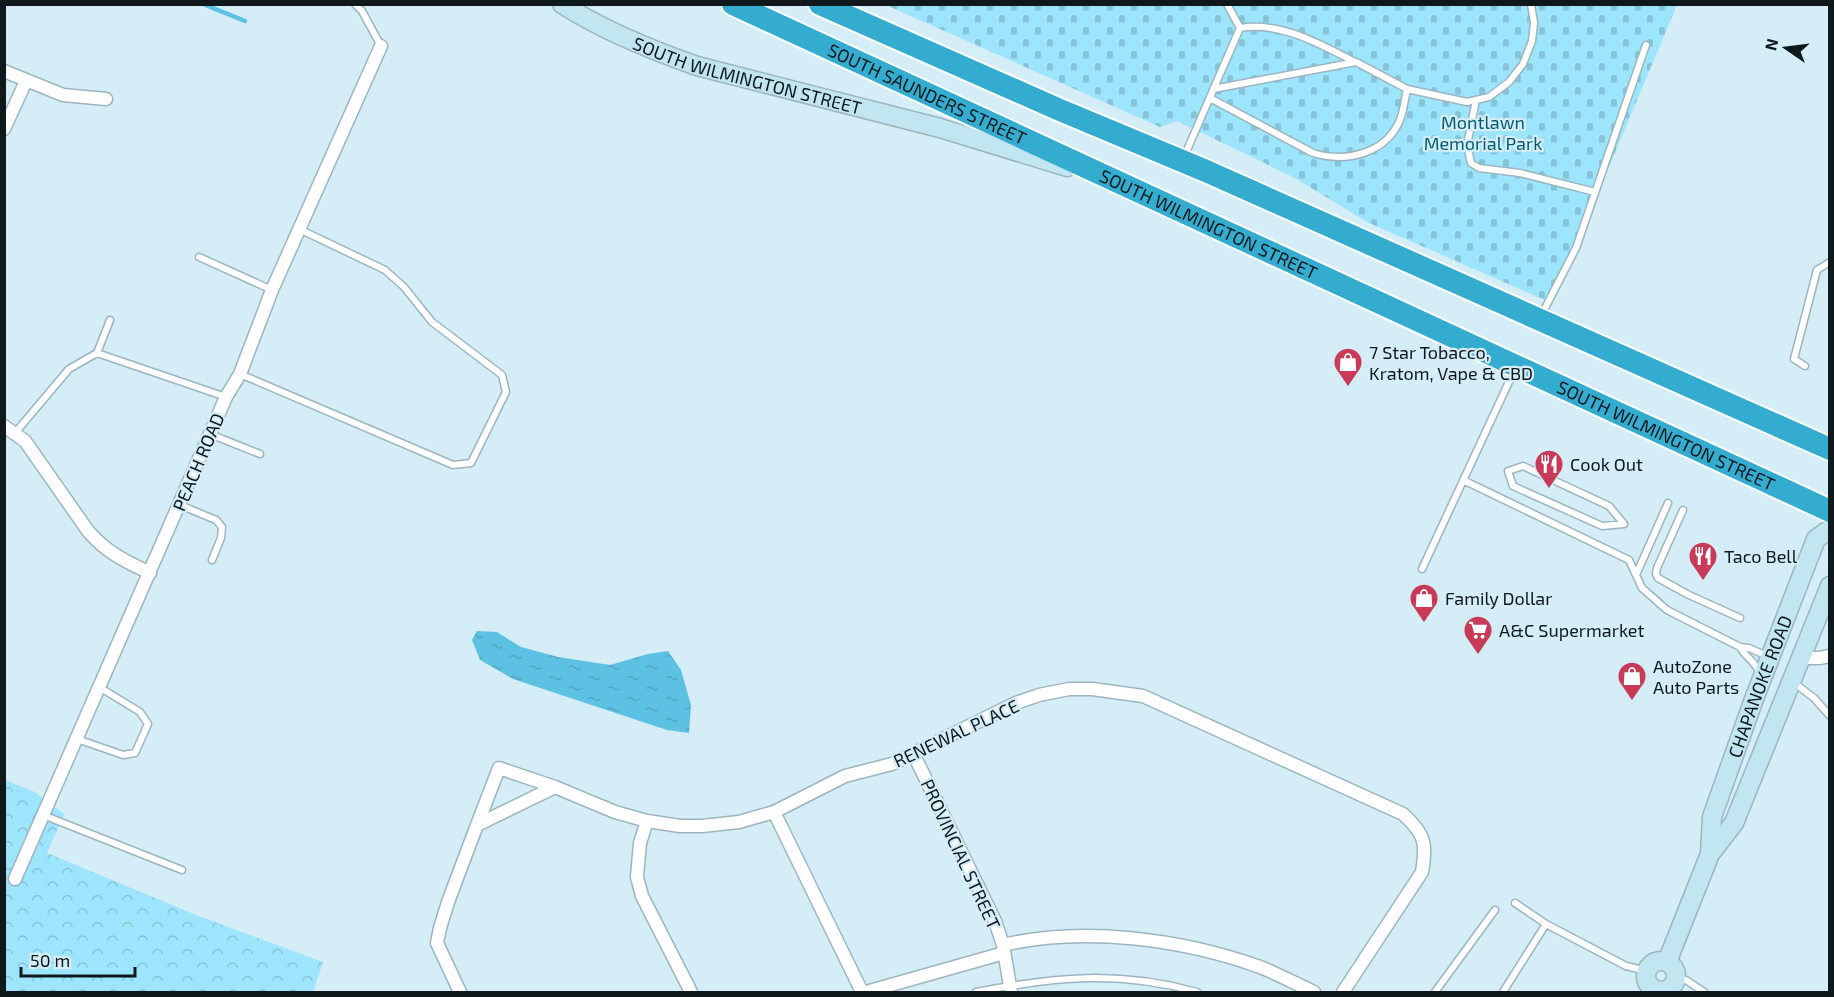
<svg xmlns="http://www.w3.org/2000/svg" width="1834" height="997" viewBox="0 0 1834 997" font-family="'Exo 2',sans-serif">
<defs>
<pattern id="cemetery-stones" width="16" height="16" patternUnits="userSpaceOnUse" patternTransform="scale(1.5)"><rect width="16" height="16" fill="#9de4fd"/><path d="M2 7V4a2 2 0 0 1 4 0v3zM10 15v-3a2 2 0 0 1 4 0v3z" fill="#86c3d8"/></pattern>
<pattern id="park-crowns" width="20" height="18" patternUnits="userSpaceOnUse" patternTransform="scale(1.5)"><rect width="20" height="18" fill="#9de4fd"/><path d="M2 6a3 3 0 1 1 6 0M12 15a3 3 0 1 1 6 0" fill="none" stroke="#86c3d8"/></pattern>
<pattern id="water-ripples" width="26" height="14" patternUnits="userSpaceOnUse" patternTransform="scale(1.5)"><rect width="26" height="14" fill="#5cc1e3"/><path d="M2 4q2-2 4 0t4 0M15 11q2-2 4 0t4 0" fill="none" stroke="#4fa5c2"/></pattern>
</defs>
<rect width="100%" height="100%" fill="#d4edf7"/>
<path fill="url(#cemetery-stones)" d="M886,5H1677L1552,303L1369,223L1293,177L1177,121L1160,127Z"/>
<path fill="url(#park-crowns)" d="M4,779L36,793L64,814L47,853L201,917L323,962L313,992H5Z"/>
<path fill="url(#water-ripples)" d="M477,631L497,632L521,647L558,657L610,665L648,654L668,651L681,670L691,705L689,733L667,730L513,679L480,660L472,640Z"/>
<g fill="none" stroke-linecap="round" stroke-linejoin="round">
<path stroke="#5cc1e3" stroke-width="4.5" d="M203,4L245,21"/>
<g stroke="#9db5be" stroke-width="9">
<path id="lane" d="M355,4L362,11L381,46
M1240,28C1280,21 1320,44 1355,62
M1213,89L1356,62L1407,89L1467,102L1489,97L1509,82L1523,64L1532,41L1534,23L1531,4
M1210,98L1313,153C1346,163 1388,154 1401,117C1404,108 1405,98 1407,89
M1476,100L1467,145L1471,163L1479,168L1520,173L1595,192
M1184,157L1240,28L1227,4
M199,257L272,290
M1541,316L1576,248L1646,45
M110,320L97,353L226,397
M1805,366L1794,359L1817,270L1830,262
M240,374L453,465L471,463L506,392L502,375L432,322L404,287L385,270L299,229
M15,433L69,369L97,353
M210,434L260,454
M1523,466L1609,506L1624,524L1602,526L1513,486L1508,471Z
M1463,480L1629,560L1642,588L1667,610L1740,647L1749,648L1767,656
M180,505L216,520L222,527L221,538L212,560
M1683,510L1657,568L1656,574L1658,578L1689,595L1740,618
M1422,569L1514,371
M1636,575L1668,503
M1740,647C1745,657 1755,661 1759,672
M1793,682L1814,698L1830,716
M77,739L123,755L135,753L148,724L140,712L99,687
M43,815L182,870
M1515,903L1546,924
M1676,979L1686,980L1704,992
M976,992C1055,977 1118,970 1197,992
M1435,992L1495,910
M1503,992L1546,924L1626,966L1647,971"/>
</g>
<g stroke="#9db5be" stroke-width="15">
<path id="street" d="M4,71L63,95L106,99
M4,129L26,81
M4,426L25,441L88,531C107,553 125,561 150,573
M1800,658H1819L1830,656
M913,753L995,921L1003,945L1011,992
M774,812L862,992
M647,821L640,843L637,877L642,896L691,992
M477,825L499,768L555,787
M15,879L226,397L240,374L272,290L381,46
M1003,945C1084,926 1182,939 1260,967C1278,974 1296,984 1314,992
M460,992L437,943L440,928L448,902L477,825L555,787L615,812L647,821L680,826H702L739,822L774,812L845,776L892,764L1016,703L1039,695L1069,689H1092L1143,696L1403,814C1425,834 1427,843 1422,872L1343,992
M866,992L1004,953"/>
</g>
<g stroke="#9db5be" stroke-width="21">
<g id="secondary">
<path id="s1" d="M562,4C604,31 651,50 697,66L940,128L1067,167"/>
<path id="s2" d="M1710,854L1712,817L1754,699L1816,539L1830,529"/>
<circle cx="1661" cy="976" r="15"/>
<path d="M1667,962L1710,854L1734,823L1830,586"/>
</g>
</g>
<g stroke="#fff" stroke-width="26">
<g id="highway">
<path id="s3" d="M733,4L1830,511"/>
<path d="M820,4L1060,110L1206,171L1830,449"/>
</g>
</g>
<use href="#lane" stroke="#fff" stroke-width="6"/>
<use href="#street" stroke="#fff" stroke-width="12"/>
<use href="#secondary" stroke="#c2e6f1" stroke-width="18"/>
<use href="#highway" stroke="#33acd0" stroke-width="22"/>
</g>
<defs>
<g id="shop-pin" transform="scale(1.5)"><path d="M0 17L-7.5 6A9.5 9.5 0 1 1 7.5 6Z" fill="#c93a59" stroke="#d4edf7"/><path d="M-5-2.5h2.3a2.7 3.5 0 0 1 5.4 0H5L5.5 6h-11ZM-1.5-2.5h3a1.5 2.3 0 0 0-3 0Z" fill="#fff"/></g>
<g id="restaurant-pin" transform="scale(1.5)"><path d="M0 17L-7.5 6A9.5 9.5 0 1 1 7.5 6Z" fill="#c93a59" stroke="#d4edf7"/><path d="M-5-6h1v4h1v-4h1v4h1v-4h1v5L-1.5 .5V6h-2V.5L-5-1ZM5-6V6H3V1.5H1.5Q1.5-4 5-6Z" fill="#fff"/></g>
<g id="supermarket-pin" transform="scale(1.5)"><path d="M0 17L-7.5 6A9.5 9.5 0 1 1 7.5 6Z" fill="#c93a59" stroke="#d4edf7"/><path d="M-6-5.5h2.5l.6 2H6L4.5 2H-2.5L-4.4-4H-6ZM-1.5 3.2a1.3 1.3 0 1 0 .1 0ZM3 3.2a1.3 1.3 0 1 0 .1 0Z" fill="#fff"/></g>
</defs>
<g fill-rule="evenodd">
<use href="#shop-pin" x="1348" y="362"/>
<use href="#restaurant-pin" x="1549" y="464"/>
<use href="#restaurant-pin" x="1703" y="556"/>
<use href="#shop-pin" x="1424" y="598"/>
<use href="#supermarket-pin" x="1478" y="630"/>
<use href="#shop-pin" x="1632" y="676"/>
</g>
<g text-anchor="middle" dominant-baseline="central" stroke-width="4.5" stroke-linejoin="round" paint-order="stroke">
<g font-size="18" fill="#0f181b" stroke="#d4edf7">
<text stroke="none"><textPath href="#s1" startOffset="200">SOUTH WILMINGTON STREET</textPath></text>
<text stroke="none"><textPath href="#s3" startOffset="214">SOUTH SAUNDERS STREET</textPath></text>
<text stroke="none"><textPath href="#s3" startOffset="524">SOUTH WILMINGTON STREET</textPath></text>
<text stroke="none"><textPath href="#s3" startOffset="1028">SOUTH WILMINGTON STREET</textPath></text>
<text transform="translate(198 462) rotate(-67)">PEACH ROAD</text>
<text stroke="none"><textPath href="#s2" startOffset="176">CHAPANOKE ROAD</textPath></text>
<text transform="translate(956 733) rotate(-25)">RENEWAL PLACE</text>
<text transform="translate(961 854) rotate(65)">PROVINCIAL STREET</text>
</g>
<g font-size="18" fill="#025c73" stroke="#d4edf7">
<text x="1483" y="122">Montlawn<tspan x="1483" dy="21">Memorial Park</tspan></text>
</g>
<g font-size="18" fill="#0f181b" stroke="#d4edf7" text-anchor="start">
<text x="1369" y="352">7 Star Tobacco,<tspan x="1369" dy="21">Kratom, Vape &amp; CBD</tspan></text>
<text x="1570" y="464">Cook Out</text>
<text x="1724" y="556">Taco Bell</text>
<text x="1445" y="598">Family Dollar</text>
<text x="1499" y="630">A&amp;C Supermarket</text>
<text x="1653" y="666">AutoZone<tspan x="1653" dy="21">Auto Parts</tspan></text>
</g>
</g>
<rect width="1834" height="997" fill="none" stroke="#0f181b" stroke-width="12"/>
<g transform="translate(1786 48) rotate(284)" stroke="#d4edf7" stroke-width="4.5" paint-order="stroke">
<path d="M0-4.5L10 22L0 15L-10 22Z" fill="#0f181b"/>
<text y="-9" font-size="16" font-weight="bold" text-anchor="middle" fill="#0f181b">N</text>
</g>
<path d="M21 967v9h114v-9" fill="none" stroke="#0f181b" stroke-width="3"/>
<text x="30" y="967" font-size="18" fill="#0f181b" stroke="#d4edf7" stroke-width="4.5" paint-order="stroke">50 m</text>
</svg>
